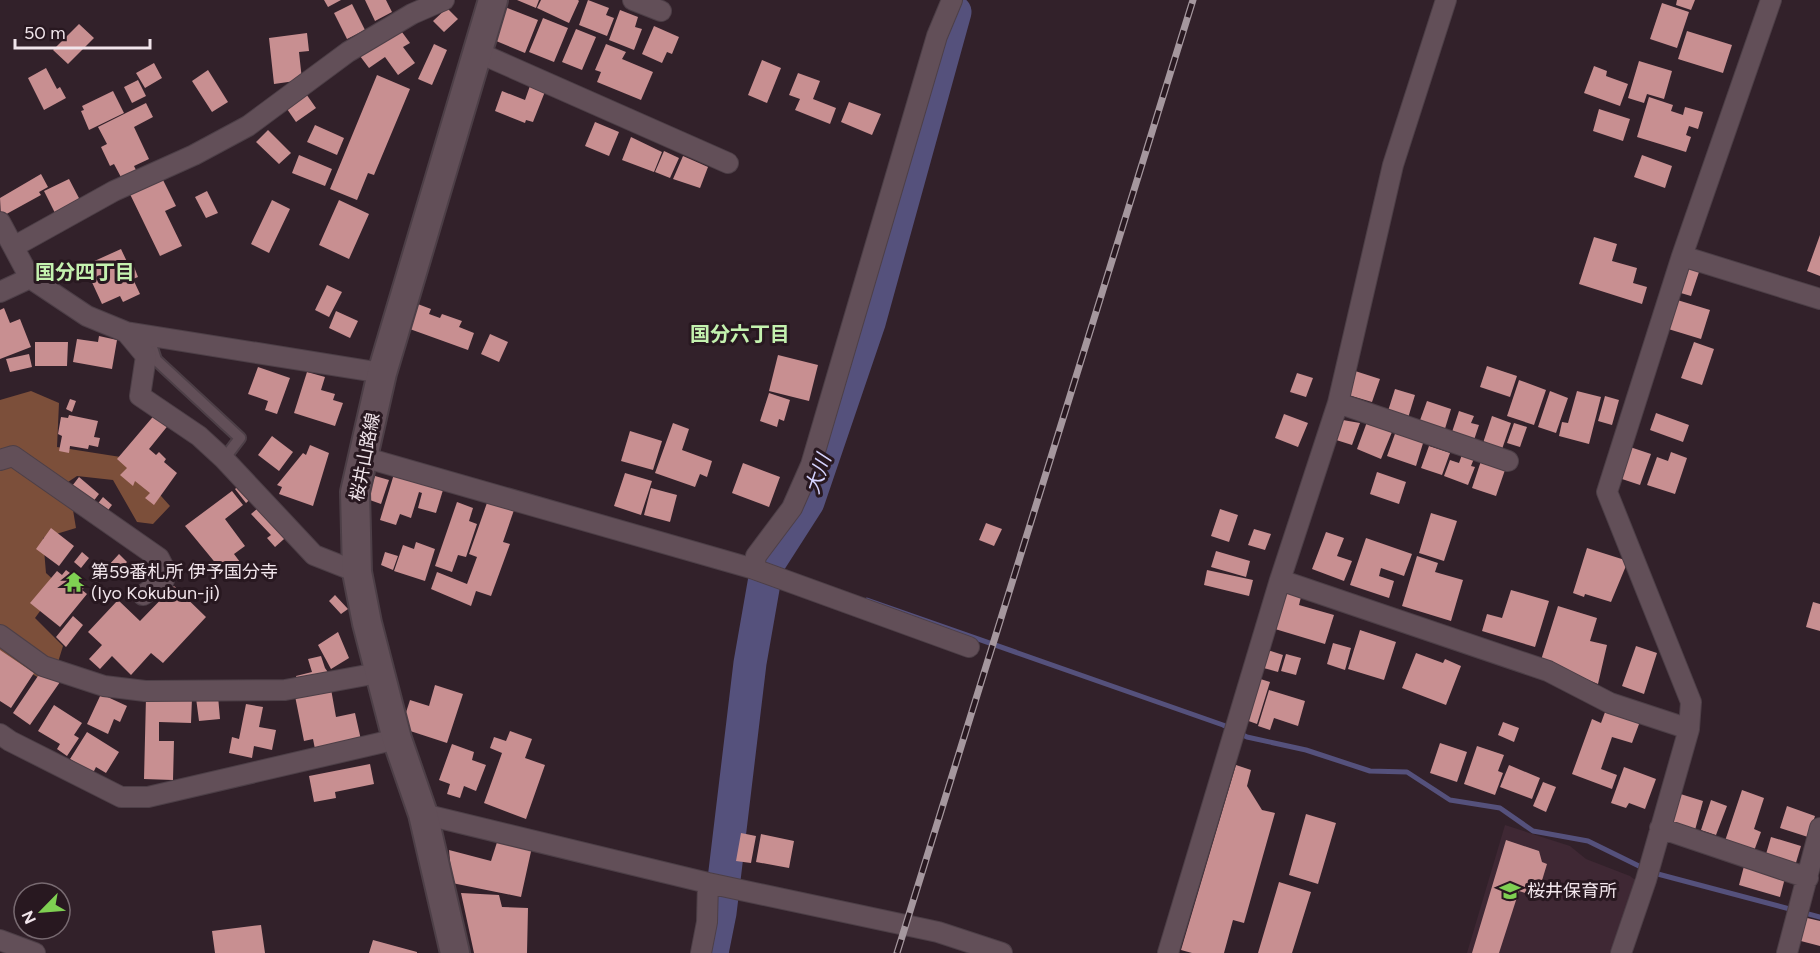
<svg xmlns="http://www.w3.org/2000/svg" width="1820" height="953" viewBox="0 0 1820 953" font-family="Figtree,'Noto Sans JP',sans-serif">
<rect width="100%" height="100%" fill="#32212a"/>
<path fill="#3f2834" d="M1505,825L1570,846L1586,859L1630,876L1638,882L1613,953H1467Z"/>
<path fill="#7c4f3a" d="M31,391L59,403L57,447L127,458L170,506L153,524L137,522L113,480L77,476L65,484L71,498L76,528L43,538L46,573L59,585L35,618L63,646L51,685L0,655V400Z"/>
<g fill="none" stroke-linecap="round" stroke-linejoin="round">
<path stroke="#55517c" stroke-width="5" d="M867,600L1223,725L1247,737L1306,750L1370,771L1407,772L1450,800L1500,808L1533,831L1588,841L1645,869
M1654,873L1820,917"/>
<path stroke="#55517c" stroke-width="33" d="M712,953L720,913L750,663L767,566L808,502L869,323L955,12"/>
</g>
<path fill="#c88f91" d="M324,0H341L328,7Z
M365,0H386L392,12L375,21Z
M517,0H539L536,8Z
M541,0H578L579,1L569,23L537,8Z
M588,0L609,8L606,15L614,18L607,36L579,25Z
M1677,0H1695L1691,10L1676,5Z
M1662,3L1689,12L1677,48L1650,39Z
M352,4L365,30L347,39L334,13Z
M502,6L538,20L525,53L489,38Z
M447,8L458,19L444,32L433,21Z
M620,10L638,17L635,27L642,29L634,50L609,40Z
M543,18L568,28L554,62L529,52Z
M79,24L94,38L68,64L53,50Z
M654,26L679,37L672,54L667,52L662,63L642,54Z
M399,28L410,43L403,47L415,63L398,75L385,57L369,68L360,56Z
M576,29L596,37L582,70L562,62Z
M1687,31L1732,45L1723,73L1678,59Z
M307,33L309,51L299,52L302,80L274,84L269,38Z
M434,44L447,50L432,85L418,79Z
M606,44L626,52L622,59L653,72L641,100L597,82L601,72L595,70Z
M762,60L781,68L767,103L748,95Z
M1639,61L1672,71L1664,99L1647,94L1644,103L1628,98Z
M154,63L162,78L145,88L136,73Z
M1594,66L1607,71L1606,76L1628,84L1620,106L1584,93Z
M46,68L57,89L60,87L66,98L44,110L28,78Z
M208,70L228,102L212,112L192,81Z
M798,73L820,81L813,99L836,108L830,124L795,110L800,99L789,95Z
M377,75L410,89L374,175L368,173L357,200L330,189Z
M138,80L146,96L132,103L124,87Z
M531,83L546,89L533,122L526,120L525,123L495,111L502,91L525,100Z
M113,91L124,113L89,130L81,111L84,110L82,106Z
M304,91L316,108L296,122L285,106Z
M1649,97L1673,105L1671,111L1683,115L1685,107L1703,112L1698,129L1689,126L1686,135L1691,137L1686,152L1637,137Z
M849,102L881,114L872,135L841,122Z
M146,103L153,117L134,127L149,159L134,166L138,174L123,181L114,164L110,166L101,147L107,144L98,127Z
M1599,109L1630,119L1623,141L1593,131Z
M595,122L619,132L609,156L585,146Z
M315,125L344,138L337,155L307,142Z
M268,130L291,153L279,164L256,142Z
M631,137L662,152L654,172L622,160Z
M664,151L679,158L670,178L655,172Z
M299,155L332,169L325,186L292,173Z
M1642,155L1672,166L1665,188L1634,177Z
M683,156L708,167L700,188L673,179Z
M41,174L48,187L39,192L41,195L1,217L0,198Z
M160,174L176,206L165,211L182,246L160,256L128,190Z
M69,179L81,202L56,215L44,191Z
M207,191L218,213L206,218L195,197Z
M272,200L290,209L269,253L251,244Z
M339,200L369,214L349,259L319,245Z
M1820,235V276L1807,271Z
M1594,237L1617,244L1612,261L1637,268L1633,283L1647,287L1642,304L1579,284Z
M121,249L129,266L133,264L138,277L133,279L140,294L123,302L120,296L102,304L90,278L96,276L90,263Z
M1684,260L1701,266L1691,296L1674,291Z
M327,285L342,292L329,317L315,310Z
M1674,299L1710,310L1701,339L1665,328Z
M415,303L431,309L429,314L440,318L442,314L462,321L459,327L474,333L468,350L407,328Z
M4,308L10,323L20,319L31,347L0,359V310Z
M336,311L358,321L350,338L329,328Z
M490,334L508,342L499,362L481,354Z
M99,336L117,340L112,369L73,362L77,339L98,342Z
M35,342H68L67,366H35Z
M1694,342L1714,349L1702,385L1681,378Z
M29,354L32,367L10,372L6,359Z
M778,355L818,365L809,401L769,391Z
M1487,366L1517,376L1510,397L1480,387Z
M258,367L290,378L277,414L265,410L268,401L248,394Z
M1352,370L1380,379L1372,402L1345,394Z
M307,372L325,377L321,390L335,394L333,400L343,403L335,426L294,413Z
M1297,373L1313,378L1306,397L1290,392Z
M1519,380L1546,390L1534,425L1507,416Z
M1395,389L1415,395L1408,418L1388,411Z
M1550,391L1568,398L1556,433L1538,427Z
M1577,391L1601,397L1589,444L1559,436L1562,422L1568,423Z
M769,393L790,400L784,421L779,419L777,427L760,421Z
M1605,396L1619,400L1612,425L1598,421Z
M70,399L76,401L72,412L66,409Z
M1427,401L1451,409L1444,432L1419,423Z
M1459,411L1474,416L1471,423L1479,425L1472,446L1450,438Z
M157,412L170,423L149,449L156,455L159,452L166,459L164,462L177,473L154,505L145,498L150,493L135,481L133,486L120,475L127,468L117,459Z
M1656,413L1689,425L1683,442L1650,430Z
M1284,414L1308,423L1298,447L1275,438Z
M69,415L98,421L94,437L100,438L98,447L89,445L88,449L70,446L69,453L59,451L62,436L58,434L61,417L68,418Z
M1492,416L1511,423L1500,455L1481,449Z
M1337,419L1360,423L1352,445L1330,438Z
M1367,422L1392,432L1381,459L1357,449Z
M673,423L689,429L682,450L712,461L707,477L700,474L695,487L655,473Z
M1514,423L1527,427L1520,447L1507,443Z
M630,431L662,441L653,470L621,461Z
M1396,431L1424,440L1416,466L1387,456Z
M272,436L293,452L279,471L258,455Z
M310,445L329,453L313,506L279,494L282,487L277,485L303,453L306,455Z
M1429,446L1450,453L1442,475L1421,468Z
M1627,446L1651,454L1640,485L1616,477Z
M1463,452L1475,456L1471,466L1475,467L1468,485L1444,476L1450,460L1459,463Z
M1671,452L1687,458L1675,494L1647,485L1657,457L1668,461Z
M1481,461L1505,470L1496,496L1472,488Z
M743,463L780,477L769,507L732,493Z
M1377,472L1406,482L1399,504L1370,494Z
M625,473L652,481L641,515L614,506Z
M394,474L443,490L436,513L418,508L422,493L419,492L411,518L400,514L396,525L380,520Z
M375,476L389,480L381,504L367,499Z
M79,477L99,494L89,507L69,490Z
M245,481L256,494L246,503L235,489Z
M651,488L677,495L670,522L644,515Z
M232,491L243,505L225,519L245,546L234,554L243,566L227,577L185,526Z
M103,497L112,505L102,518L93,510Z
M488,500L514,510L503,542L510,544L491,596L476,591L471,606L431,589L437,572L467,584L477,557L469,554Z
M265,502L292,532L275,547L267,538L271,535L251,514Z
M457,502L473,508L469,521L477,524L466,557L458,555L452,572L435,566Z
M1220,509L1238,515L1229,542L1211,536Z
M1431,513L1457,521L1444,561L1419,553Z
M986,523L1002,529L994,546L979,540Z
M51,528L74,546L59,566L36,549Z
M1254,529L1271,534L1265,550L1248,545Z
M1326,532L1344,538L1337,556L1352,561L1344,581L1312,569Z
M1366,538L1412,554L1404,576L1381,568L1379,576L1394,581L1389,598L1350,585Z
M416,542L435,549L425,581L394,571L403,545L414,549Z
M1587,548L1628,561L1611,602L1585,594L1584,597L1573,593Z
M1216,551L1250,561L1246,577L1211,567Z
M82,552L89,558L81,568L74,562Z
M385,552L398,556L393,570L381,565Z
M119,554L127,562L116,574L108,566Z
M1417,556L1438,563L1435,572L1463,580L1451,621L1402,606Z
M66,570L86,585L82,590L87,594L60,627L30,603L57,571L62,575Z
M1207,570L1253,580L1249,596L1204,585Z
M1281,583L1303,589L1299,605L1334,615L1325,644L1268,627Z
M174,586L206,617L163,663L151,653L131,675L112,656L100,669L89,659L102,645L88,632L118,600L140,621Z
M1511,590L1549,601L1535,647L1482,631L1487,614L1502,618Z
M335,595L348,609L341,614L329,601Z
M1813,602L1820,604V631L1806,627Z
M1558,606L1597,618L1590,641L1607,645L1598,684L1541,660Z
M73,616L83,625L66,647L56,637Z
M1360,630L1396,642L1384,680L1348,669Z
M338,632L349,658L331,669L318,645Z
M1333,643L1351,648L1345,670L1327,664Z
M1636,646L1657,653L1644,694L1622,686Z
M1261,648L1283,655L1278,672L1256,666Z
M0,650L34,673L11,708L0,701Z
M1416,653L1443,663L1445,659L1461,666L1446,705L1402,688Z
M1286,654L1301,658L1296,675L1281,671Z
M321,656L325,668L332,678L299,687L296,676L312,672L308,659Z
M42,670L60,682L30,725L13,713Z
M1254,677L1270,682L1257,724L1240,718Z
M435,685L463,694L447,743L401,728L410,700L429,706Z
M331,689L336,717L355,713L361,740L315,749L313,739L304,741L295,696Z
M1269,690L1305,701L1298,726L1274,718L1270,730L1258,726Z
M101,694L127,706L120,722L114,719L108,734L87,724Z
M218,696L220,719L199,721L196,698Z
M146,697L192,698L191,723L159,722V741H174L173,780L144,779Z
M246,704L263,707L259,727L276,730L272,750L254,746L252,758L229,753L232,737L239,739Z
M1608,704L1642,716L1632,743L1612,737L1601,769L1617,775L1612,789L1572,774L1592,719L1601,723Z
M54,705L82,723L74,735L79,738L67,756L57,749L60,744L38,731Z
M1503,722L1519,728L1514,742L1498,735Z
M510,731L532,739L525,758L545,765L526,819L484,803L502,753L490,748L494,737L506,741Z
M87,732L119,752L106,773L96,767L93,773L70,759Z
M1440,743L1467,752L1457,782L1430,773Z
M452,744L474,752L472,760L486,765L476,791L464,786L460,798L447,794L450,784L439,780Z
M1477,746L1504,755L1498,771L1503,773L1495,795L1464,784Z
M370,764L374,784L335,792L336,798L314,802L309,776Z
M1236,765L1251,770L1247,786L1262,810L1275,813L1244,923L1233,920L1224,953H1192L1181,950Z
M1509,765L1540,778L1532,799L1500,787Z
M1624,767L1656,779L1645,809L1629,803L1626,808L1611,803Z
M1543,782L1556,787L1546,812L1533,806Z
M1742,790L1764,798L1754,829L1761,832L1754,851L1725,841Z
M1674,792L1703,801L1695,830L1665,821Z
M1711,800L1727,806L1716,835L1701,830Z
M1787,806L1815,816L1808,837L1780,828Z
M1306,814L1336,823L1318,884L1289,875Z
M741,833L756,836L751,863L736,861Z
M761,834L794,841L789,868L756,862Z
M499,836L532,847L521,897L452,883L449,850L491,861Z
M1771,837L1801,846L1795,866L1764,861Z
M1506,840L1539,851L1542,862L1547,864L1537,897L1519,891L1499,953H1472Z
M1744,866L1785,878L1780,897L1739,885Z
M1279,882L1311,892L1292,953H1258Z
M461,893L499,895L502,907L528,908L527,953H474Z
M1803,917L1820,921V946L1797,940Z
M261,925L265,953H215L212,931Z
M373,940L417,952V953H369Z"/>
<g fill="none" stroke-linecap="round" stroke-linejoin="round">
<g stroke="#4d3f47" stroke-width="14">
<path id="lane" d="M148,335L156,360L240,438L224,459"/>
</g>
<g stroke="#4d3f47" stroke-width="22">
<path id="street" d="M633,0L661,11
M477,52L728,163
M0,222L30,278L87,316L126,332L382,373
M15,246L114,191L194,155L248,126L348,52L412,14L444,0
M1682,256L1820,299
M0,292L30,278
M126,332L146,356L140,396L199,436L224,459L314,555L357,572
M1338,403L1508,461
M363,457L754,569L969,647
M0,460L13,456L159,558L165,570L164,580L143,595
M754,569L756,556L792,508L811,465L937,36L952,0
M1280,580L1548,671L1610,703L1689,729
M0,635L43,666L104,686L145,691L285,690L378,673
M0,734L10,741L121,797H148L397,739
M423,814L708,883L938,932L1002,953
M1660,828L1808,878
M0,940L35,953
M701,953L707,922L708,883
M1168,953L1280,580L1338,403L1393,165L1446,0
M1621,953L1646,880L1689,729L1691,702L1607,492L1682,256L1771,0
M1787,953L1820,828"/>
</g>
<g stroke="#4d3f47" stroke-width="32">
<path id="secondary" d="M455,953L423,814L397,739L367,623L357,572L355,492L382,373L493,0"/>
</g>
<use href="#lane" stroke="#624f58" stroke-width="10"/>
<use href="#street" stroke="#624f58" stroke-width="20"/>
<use href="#secondary" stroke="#624f58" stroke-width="28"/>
<g stroke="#a5979e" stroke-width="7">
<path id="rail" d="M897,953L1193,0"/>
</g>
<use href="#rail" stroke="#281820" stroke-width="4.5" stroke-dasharray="14" stroke-linecap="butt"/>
</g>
<defs>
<g id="temple-bare" transform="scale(1.62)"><path d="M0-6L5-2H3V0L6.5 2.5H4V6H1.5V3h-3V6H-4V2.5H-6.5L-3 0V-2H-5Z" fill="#7fd052" stroke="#281820" stroke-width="2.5" paint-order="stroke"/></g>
<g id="school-bare" transform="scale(1.62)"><path d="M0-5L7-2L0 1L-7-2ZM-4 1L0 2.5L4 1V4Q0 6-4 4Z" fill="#7fd052" stroke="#281820" stroke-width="2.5" paint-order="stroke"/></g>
</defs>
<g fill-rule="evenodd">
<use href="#temple-bare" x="74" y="582"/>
<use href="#school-bare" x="1510" y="891"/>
</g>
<g text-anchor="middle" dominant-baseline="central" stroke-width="6" stroke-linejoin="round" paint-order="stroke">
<g font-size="18" fill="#f1e5eb" stroke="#281820">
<text transform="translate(365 457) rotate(-79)">桜井山路線</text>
</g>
<g font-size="18" fill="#f1e5eb" stroke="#281820" text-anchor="start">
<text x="91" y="572">第59番札所 伊予国分寺<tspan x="91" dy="21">(Iyo Kokubun-ji)</tspan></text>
<text x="1527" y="891">桜井保育所</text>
</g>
<g font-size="20" font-weight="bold" fill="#c4f2af" stroke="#281820">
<text x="85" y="272">国分四丁目</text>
<text x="740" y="334">国分六丁目</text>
</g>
<g font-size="20" font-style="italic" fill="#d5d3fe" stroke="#281820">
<text transform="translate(818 474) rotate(-71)">大川</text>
</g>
</g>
<g transform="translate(42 911) rotate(245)"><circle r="28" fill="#281820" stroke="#786a71" stroke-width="1.5"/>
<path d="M0-4.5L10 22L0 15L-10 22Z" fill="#7fd052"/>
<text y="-9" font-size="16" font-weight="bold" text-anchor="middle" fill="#f1e5eb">N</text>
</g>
<path d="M15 39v9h135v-9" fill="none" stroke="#f1e5eb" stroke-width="3"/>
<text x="24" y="39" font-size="18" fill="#f1e5eb" stroke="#281820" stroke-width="4.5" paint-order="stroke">50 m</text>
</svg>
